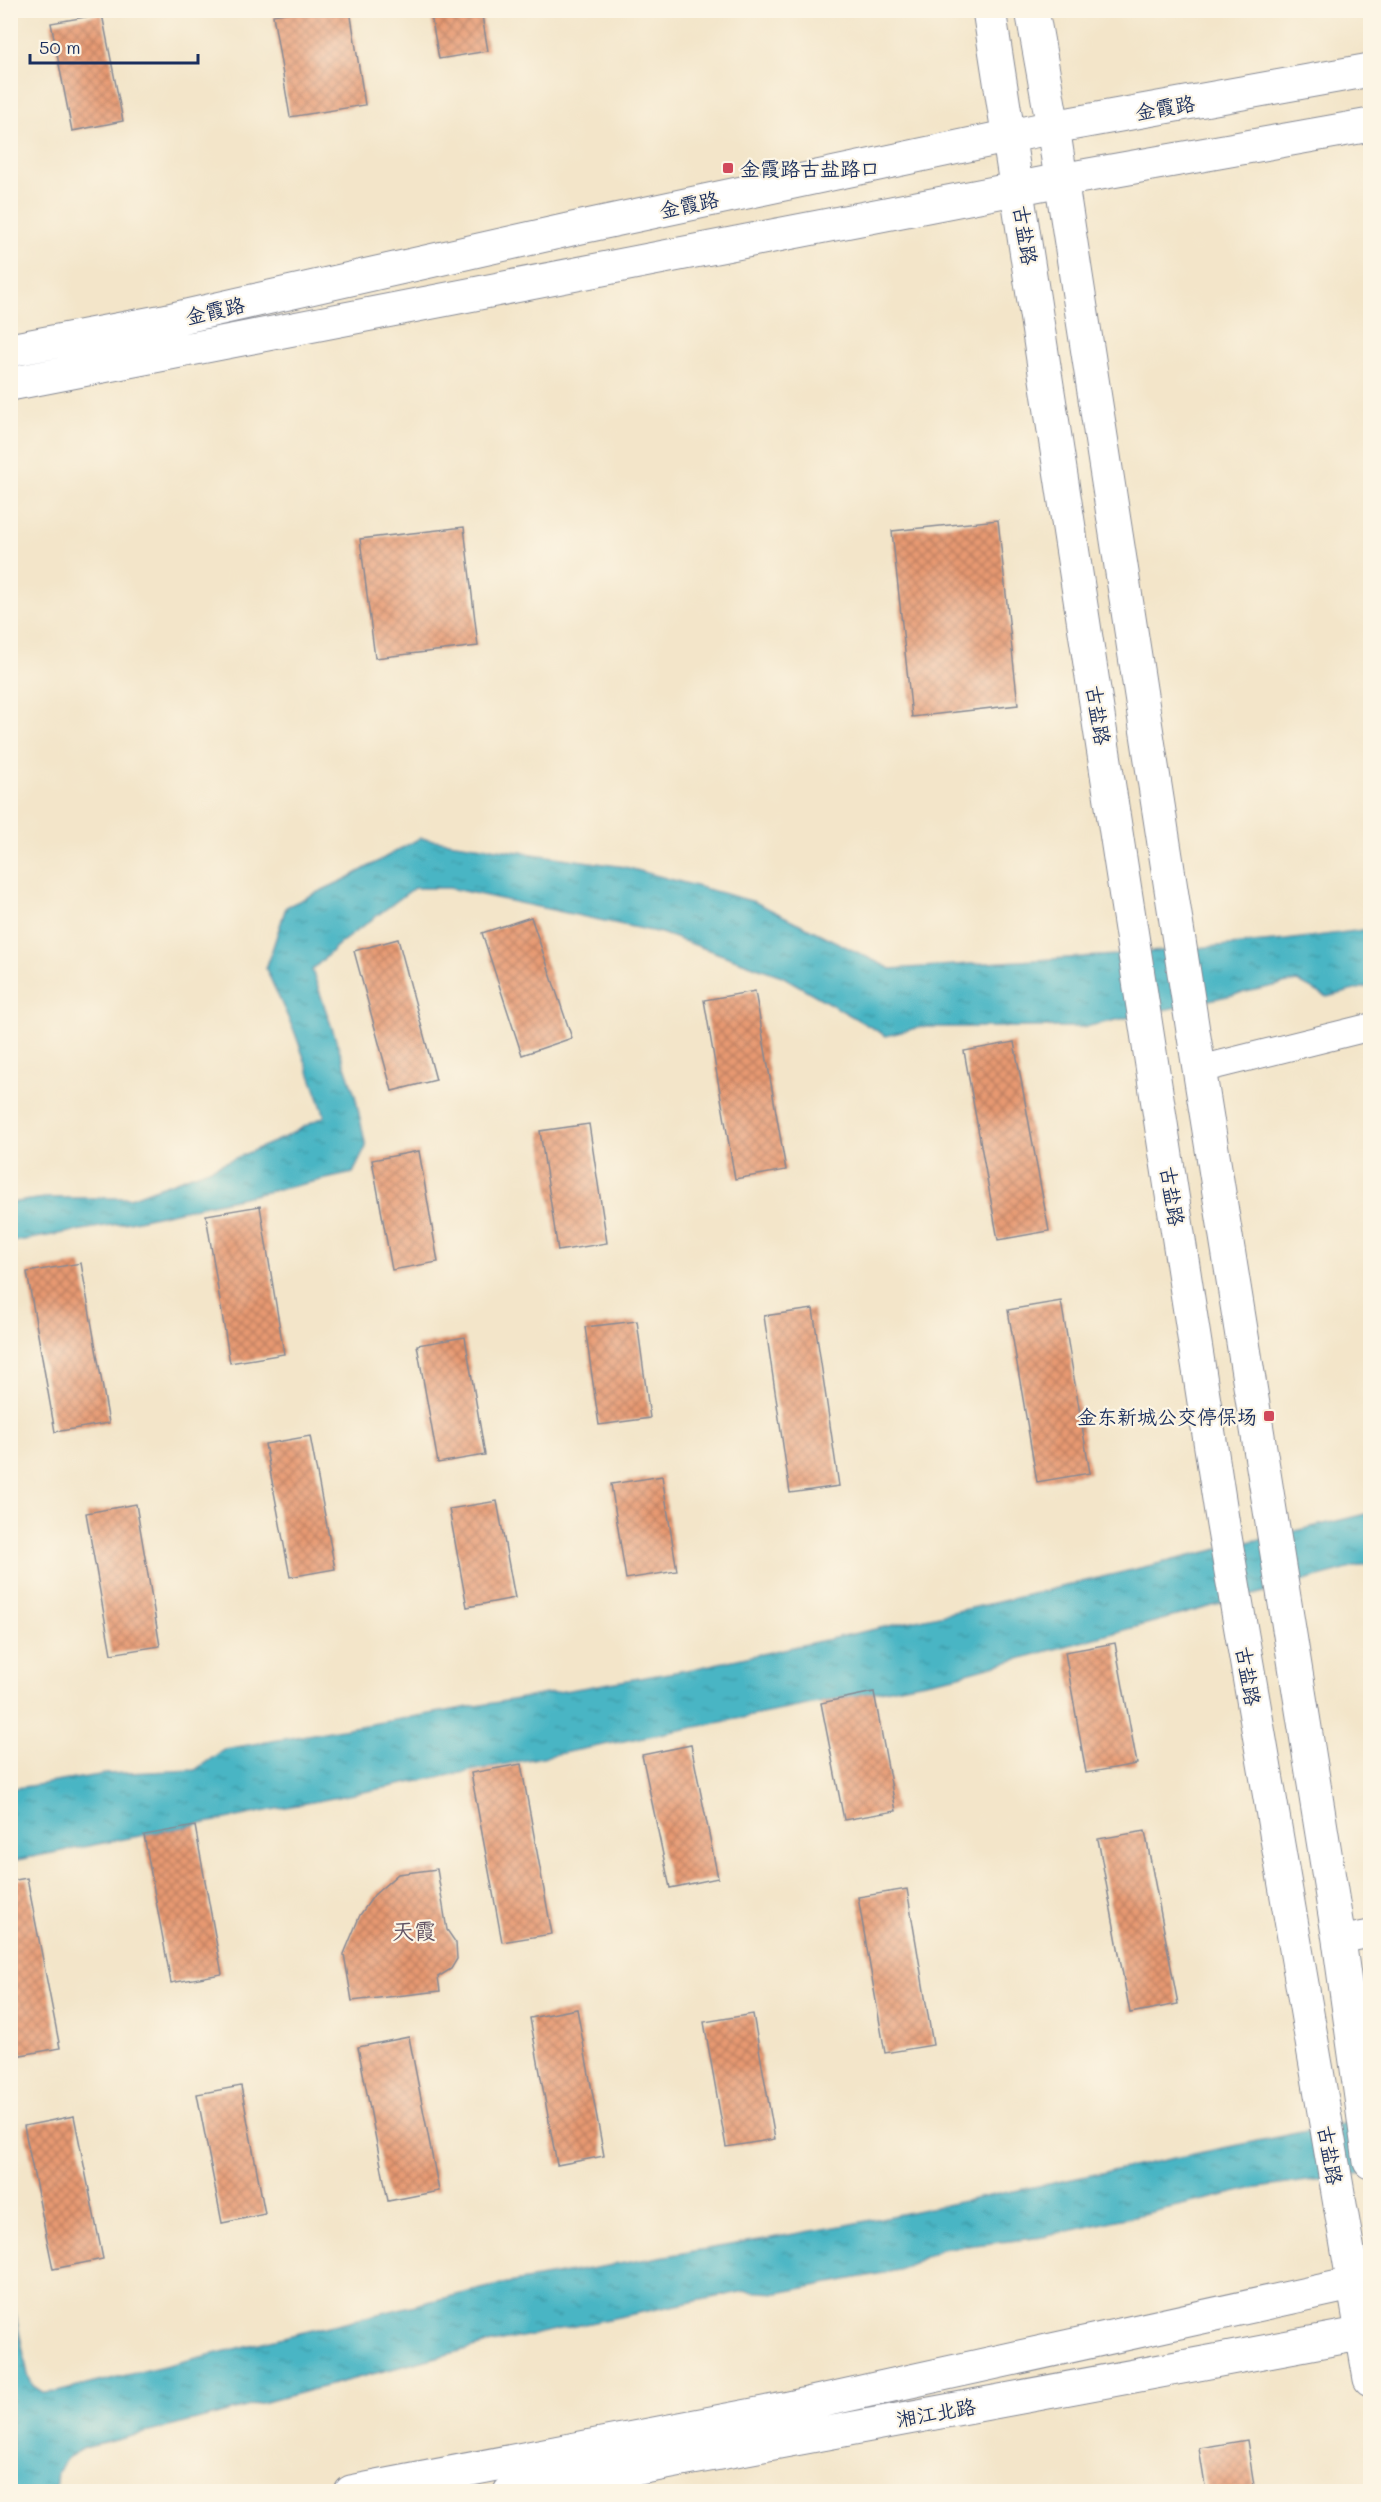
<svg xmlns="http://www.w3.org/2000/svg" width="1381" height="2502" viewBox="0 0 1381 2502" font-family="Mali,'LXGW WenKai TC',sans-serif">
<defs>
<pattern id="water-ripples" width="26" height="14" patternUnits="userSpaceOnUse" patternTransform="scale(1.5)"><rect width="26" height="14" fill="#48b5c4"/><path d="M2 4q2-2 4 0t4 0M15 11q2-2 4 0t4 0" fill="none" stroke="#3b94a2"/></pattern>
<pattern id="building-cross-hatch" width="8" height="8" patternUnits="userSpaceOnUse" patternTransform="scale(1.5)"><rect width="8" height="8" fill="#e79971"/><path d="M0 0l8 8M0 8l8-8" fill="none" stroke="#ba7d60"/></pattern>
</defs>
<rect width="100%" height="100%" fill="#fcf5e5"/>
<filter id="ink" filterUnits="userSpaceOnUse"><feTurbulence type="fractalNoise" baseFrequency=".0167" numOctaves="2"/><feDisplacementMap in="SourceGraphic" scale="12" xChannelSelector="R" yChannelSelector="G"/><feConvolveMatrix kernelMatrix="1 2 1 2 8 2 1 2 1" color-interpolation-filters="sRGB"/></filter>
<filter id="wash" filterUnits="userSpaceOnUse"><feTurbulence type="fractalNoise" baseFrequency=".008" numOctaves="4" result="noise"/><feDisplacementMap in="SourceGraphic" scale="24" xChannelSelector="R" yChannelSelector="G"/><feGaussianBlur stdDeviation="1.35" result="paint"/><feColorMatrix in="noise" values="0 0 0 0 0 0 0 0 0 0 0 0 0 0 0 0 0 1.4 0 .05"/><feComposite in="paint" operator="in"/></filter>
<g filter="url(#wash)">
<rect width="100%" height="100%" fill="#f3e5c9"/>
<path fill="url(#water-ripples)" stroke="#327291" stroke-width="1.5" d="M420,838L625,867L755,902L891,969L1117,955L1286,940L1370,929V986L1327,997L1297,981L1084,1027H920L886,1036L782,976L661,933L449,888H414L339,944L312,970L355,1095L366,1147L353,1173L129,1222L11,1242L10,1203L45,1198H130L214,1167L283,1138L325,1116L295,1033L266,969L286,907L348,878Z
M1370,1513V1563L956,1676L11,1861V1789L106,1774L195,1770L225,1749L692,1669L994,1603Z
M1370,2118V2172L1251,2189L1043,2237L940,2249L899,2270L777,2293L745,2291L487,2344L185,2423L84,2448L67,2458L57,2472L55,2491H11L10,2287L28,2375L33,2386L44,2393L57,2392L502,2284L847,2225Z"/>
<g id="blocks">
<path fill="url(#building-cross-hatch)" d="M302,10H350L365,105L290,117L273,15Z
M430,10H481L488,51L439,59Z
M102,14L123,121L72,131L51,23Z
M998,520L1018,705L912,717L892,531Z
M464,527L478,646L375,658L360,539Z
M531,917L572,1038L522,1055L482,933Z
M398,939L436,1080L392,1091L354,951Z
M755,991L786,1170L735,1179L704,1000Z
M1014,1042L1049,1231L998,1240L964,1051Z
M589,1124L607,1243L558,1251L540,1131Z
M419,1151L438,1262L392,1270L372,1160Z
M260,1206L284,1354L230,1363L206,1215Z
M81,1263L109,1423L55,1432L27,1272Z
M1061,1301L1090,1473L1037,1482L1008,1310Z
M813,1309L839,1486L790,1493L764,1316Z
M637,1321L650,1418L599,1425L585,1327Z
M465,1337L485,1455L438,1463L417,1345Z
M310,1436L335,1569L290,1577L265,1444Z
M662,1476L677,1571L626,1579L611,1484Z
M497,1501L515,1598L467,1607L449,1509Z
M136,1504L160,1646L111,1654L86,1513Z
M1115,1643L1137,1764L1086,1773L1065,1652Z
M874,1692L896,1811L844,1820L821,1703Z
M691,1745L718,1878L670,1888L642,1755Z
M521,1764L552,1934L502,1942L471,1773Z
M195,1826L222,1974L171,1983L144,1835Z
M1145,1831L1178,2004L1130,2013L1098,1839Z
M437,1869L447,1930L456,1943L457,1959L451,1969L438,1977L440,1991L352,2001L344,1954L360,1915L374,1895L398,1874Z
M27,1878L60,2048L10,2057V1881Z
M907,1889L933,2045L885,2053L858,1897Z
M577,2009L604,2156L557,2165L530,2018Z
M753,2014L775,2139L726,2147L704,2022Z
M409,2037L439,2191L388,2201L358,2047Z
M241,2086L265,2214L222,2223L197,2094Z
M74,2116L103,2259L53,2269L24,2126Z
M1247,2440L1255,2492H1206L1199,2448Z"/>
</g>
</g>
<g filter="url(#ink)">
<use href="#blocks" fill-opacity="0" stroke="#878a94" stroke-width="1.5"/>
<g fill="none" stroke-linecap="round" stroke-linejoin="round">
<g stroke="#878a94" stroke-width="29">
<path id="street" d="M1201,1069L1370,1027
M1339,1940L1370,1934"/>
</g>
<g stroke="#878a94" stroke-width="35">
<path id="secondary" d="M989,10L1223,1525L1370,2379
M1032,10L1053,127L1193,1031L1339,1940L1370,2162
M10,350L164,321L572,229L1053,127L1370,70
M10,384L1061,180L1370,125
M351,2492L784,2409L1370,2280
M510,2492L1370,2332"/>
</g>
<use href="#street" stroke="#fff" stroke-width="27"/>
<use href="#secondary" stroke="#fff" stroke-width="33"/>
</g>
</g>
<g fill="#d1495b" stroke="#fcf5e5" stroke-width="2">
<rect x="722" y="162" width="12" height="12" rx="3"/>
<rect x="1263" y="1410" width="12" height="12" rx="3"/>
</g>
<g text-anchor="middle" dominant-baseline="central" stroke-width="4.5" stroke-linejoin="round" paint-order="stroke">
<g font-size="20" fill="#1b2f5e" stroke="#fcf5e5">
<text transform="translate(1165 107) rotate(-10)">金霞路</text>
<text transform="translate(689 204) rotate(-12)">金霞路</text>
<text transform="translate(1026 235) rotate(81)">古盐路</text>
<text transform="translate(215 310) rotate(-13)">金霞路</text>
<text transform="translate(1099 715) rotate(81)">古盐路</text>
<text transform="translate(1173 1196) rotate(81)">古盐路</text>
<text transform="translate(1249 1676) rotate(80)">古盐路</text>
<text transform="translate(1331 2155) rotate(80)">古盐路</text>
<text transform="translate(936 2412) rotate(-10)">湘江北路</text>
</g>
<g font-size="20" fill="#1b2f5e" stroke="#fcf5e5" text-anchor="start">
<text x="740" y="168">金霞路古盐路口</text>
<text x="1257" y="1416" text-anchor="end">金东新城公交停保场</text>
</g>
<g font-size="22" fill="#625465" stroke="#fcf5e5">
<text x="414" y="1930">天霞</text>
</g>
</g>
<rect width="1381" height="2502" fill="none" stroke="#fcf5e5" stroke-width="36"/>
<path d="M30 54v9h168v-9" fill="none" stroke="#1b2f5e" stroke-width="3"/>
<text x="39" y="54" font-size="18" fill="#1b2f5e" stroke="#fcf5e5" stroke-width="4.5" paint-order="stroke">50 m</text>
</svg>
